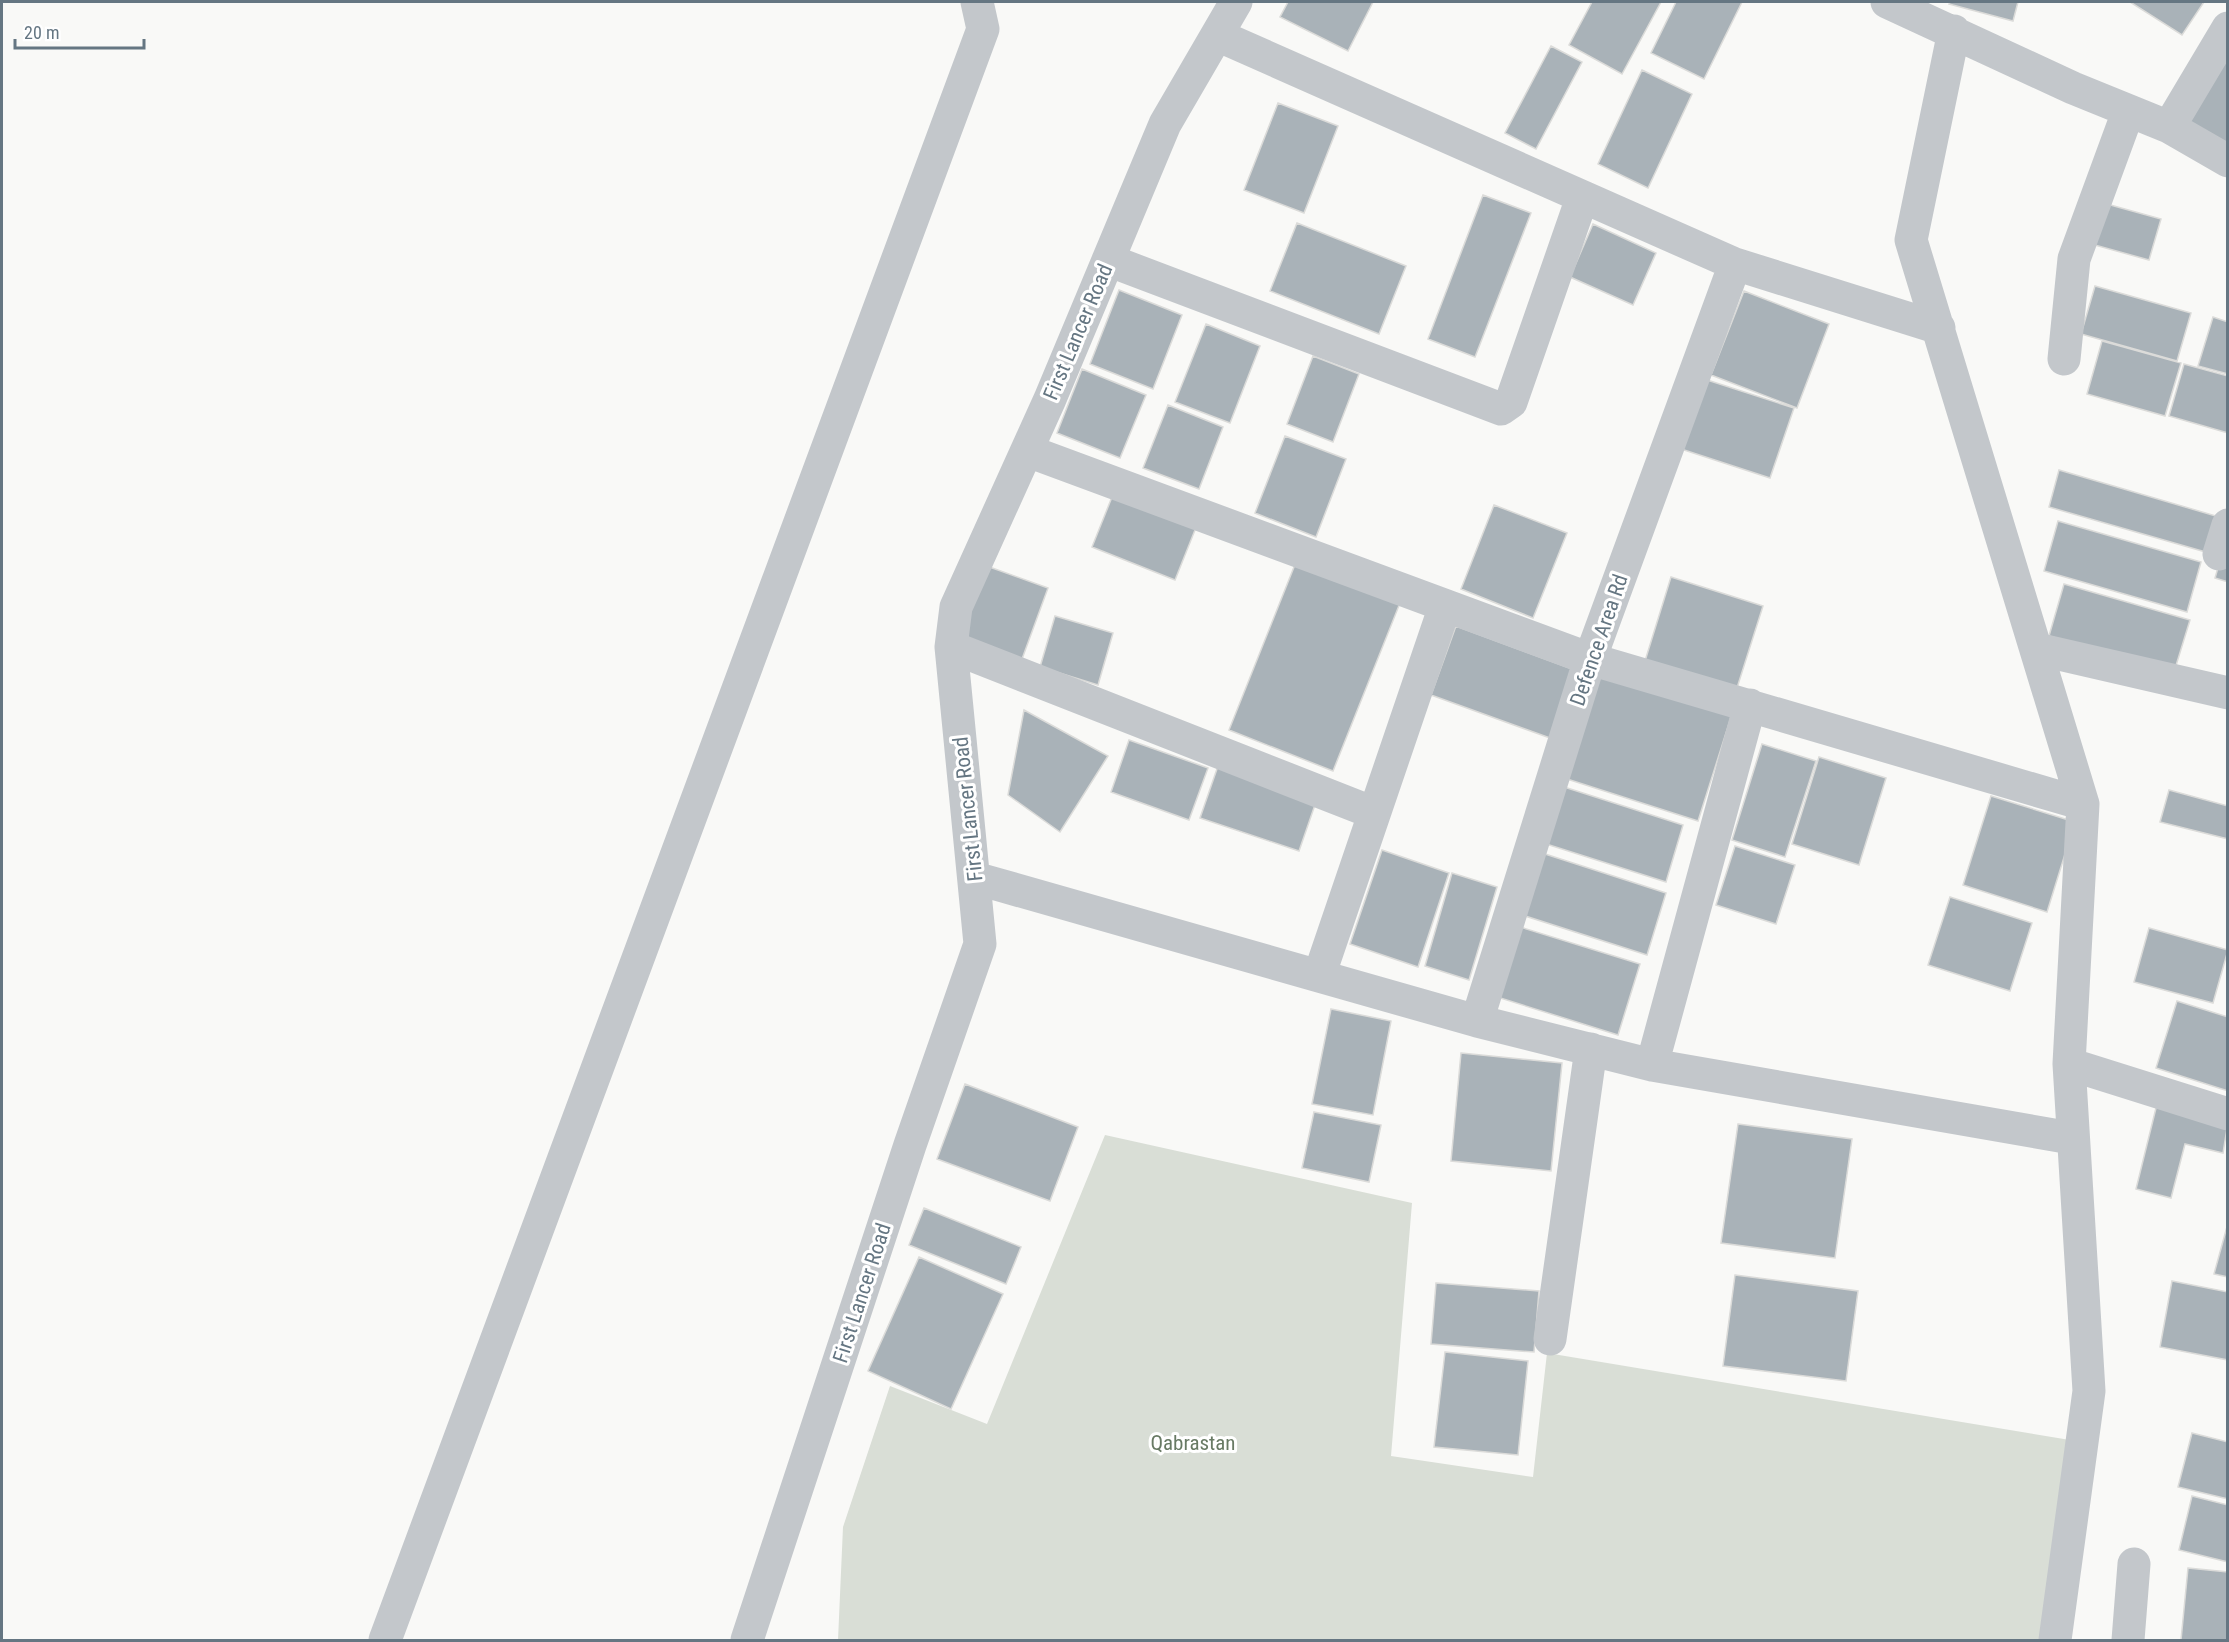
<svg xmlns="http://www.w3.org/2000/svg" width="2229" height="1642" viewBox="0 0 2229 1642" font-family="'Roboto Condensed',sans-serif">
<rect width="100%" height="100%" fill="#f9f9f7"/>
<path fill="#d9ded6" d="M1105,1135L1412,1203L1391,1456L1533,1477L1547,1353L2076,1441L2047,1640H838L843,1527L890,1386L987,1424Z"/>
<path fill="#a9b2b8" stroke="#dbdbd9" stroke-width="1.5" d="M1288,2H1373L1348,51L1280,17Z
M1592,2H1661L1622,74L1569,45Z
M1676,2H1742L1704,79L1651,53Z
M1950,2H2018L2013,21L1949,4Z
M2130,2H2204L2182,35Z
M1551,46L1582,62L1536,149L1505,133Z
M2228,59V148L2183,121Z
M1642,70L1692,94L1648,188L1598,164Z
M1278,103L1338,126L1304,213L1244,190Z
M1483,195L1531,213L1475,357L1428,339Z
M2096,201L2161,219L2149,260L2084,242Z
M1297,223L1406,266L1379,334L1270,291Z
M1593,224L1656,253L1633,305L1570,277Z
M2095,286L2191,313L2177,361L2081,334Z
M1119,290L1182,315L1153,389L1090,364Z
M1744,291L1829,324L1797,408L1711,375Z
M2213,317L2228,322V374L2198,366Z
M1206,324L1260,346L1230,423L1175,402Z
M2102,341L2181,363L2165,416L2087,394Z
M1313,356L1359,374L1333,442L1287,424Z
M2184,364L2228,376V433L2169,416Z
M1082,369L1146,395L1120,458L1057,433Z
M1701,378L1794,408L1770,478L1678,448Z
M1168,405L1223,427L1199,489L1143,468Z
M1285,436L1346,459L1316,537L1255,513Z
M2059,470L2226,519L2216,555L2049,507Z
M1114,492L1197,525L1175,580L1092,547Z
M1494,505L1567,533L1533,618L1461,589Z
M2058,521L2201,562L2187,612L2044,571Z
M2228,534V582L2215,578Z
M1296,562L1400,603L1333,771L1229,730Z
M984,565L1048,588L1022,659L958,635Z
M1671,577L1763,606L1736,691L1645,661Z
M2064,584L2190,620L2174,672L2049,636Z
M1055,616L1113,633L1098,685L1040,667Z
M1456,626L1575,670L1550,738L1431,695Z
M1601,669L1733,711L1698,821L1567,779Z
M1024,710L1108,756L1060,832L1008,795Z
M1129,740L1208,768L1189,820L1111,792Z
M1762,744L1816,761L1785,857L1732,840Z
M1819,757L1886,778L1859,865L1792,844Z
M1218,766L1317,799L1299,851L1200,818Z
M1561,786L1683,825L1666,882L1543,843Z
M2169,790L2228,806V839L2160,822Z
M1991,796L2075,822L2047,912L1963,885Z
M1735,846L1795,865L1776,924L1716,905Z
M1382,850L1449,873L1418,967L1350,944Z
M1542,853L1666,893L1647,955L1522,915Z
M1452,873L1497,887L1469,980L1425,966Z
M1950,897L2032,923L2010,991L1928,965Z
M1517,926L1640,964L1618,1035L1494,996Z
M2149,928L2228,950L2213,1003L2134,982Z
M2177,1001L2228,1017V1091L2156,1068Z
M1331,1009L1391,1021L1373,1115L1312,1104Z
M1461,1053L1562,1063L1551,1171L1451,1161Z
M965,1084L1078,1127L1050,1201L937,1159Z
M2157,1104L2228,1122L2223,1153L2185,1144L2171,1198L2136,1189Z
M1314,1112L1381,1125L1369,1182L1302,1168Z
M1738,1124L1852,1139L1835,1258L1721,1243Z
M924,1208L1021,1247L1006,1284L909,1245Z
M2228,1223V1277L2214,1274Z
M919,1257L1003,1294L951,1409L868,1371Z
M1735,1275L1858,1291L1846,1381L1723,1366Z
M2172,1281L2228,1292V1360L2160,1347Z
M1436,1283L1539,1291L1534,1352L1431,1344Z
M1445,1352L1528,1361L1518,1455L1434,1447Z
M2192,1433L2228,1442V1499L2178,1487Z
M2192,1496L2228,1505V1562L2179,1550Z
M2188,1568L2228,1572V1640H2181Z"/>
<g fill="none" stroke-linecap="round" stroke-linejoin="round">
<path stroke="#c3c7cb" stroke-width="33" d="M1887,2L2073,88L2169,127L2228,161
M1954,31L1911,240L2083,804L2069,1064L2089,1391L2055,1640
M1217,35L1735,264L1939,328
M2169,127L2228,28
M1108,260L1501,409L1511,402L1582,198
M2064,359L2074,259L2128,112
M1028,451L1590,659L2083,804
M2219,554L2228,525
M951,647L1374,813
M2037,649L2228,693
M975,878L1477,1021L1652,1065L2071,1138
M1319,976L1445,606
M1477,1021L1590,659L1735,264
M2069,1064L2228,1114
M1652,1065L1750,705
M1550,1339L1591,1049
M385,1640L983,29L977,2
M747,1640L910,1145L980,944L951,647L956,607L1050,399L1165,124L1236,2
M2128,1640L2134,1564"/>
</g>
<g text-anchor="middle" dominant-baseline="central" stroke-width="6" stroke-linejoin="round" paint-order="stroke">
<g font-size="21" fill="#657682" stroke="#fff">
<text transform="translate(1078 332) rotate(-67)">First Lancer Road</text>
<text transform="translate(1599 640) rotate(-71)">Defence Area Rd</text>
<text transform="translate(968 809) rotate(-96)">First Lancer Road</text>
<text transform="translate(862 1293) rotate(-72)">First Lancer Road</text>
</g>
<g font-size="21" fill="#687a64" stroke="#fff">
<text x="1193" y="1443">Qabrastan</text>
</g>
</g>
<rect width="2229" height="1642" fill="none" stroke="#657682" stroke-width="6"/>
<path d="M15 39v9h129v-9" fill="none" stroke="#657682" stroke-width="3"/>
<text x="24" y="39" font-size="18" fill="#657682" stroke="#ffffff" stroke-width="4.5" paint-order="stroke">20 m</text>
</svg>
